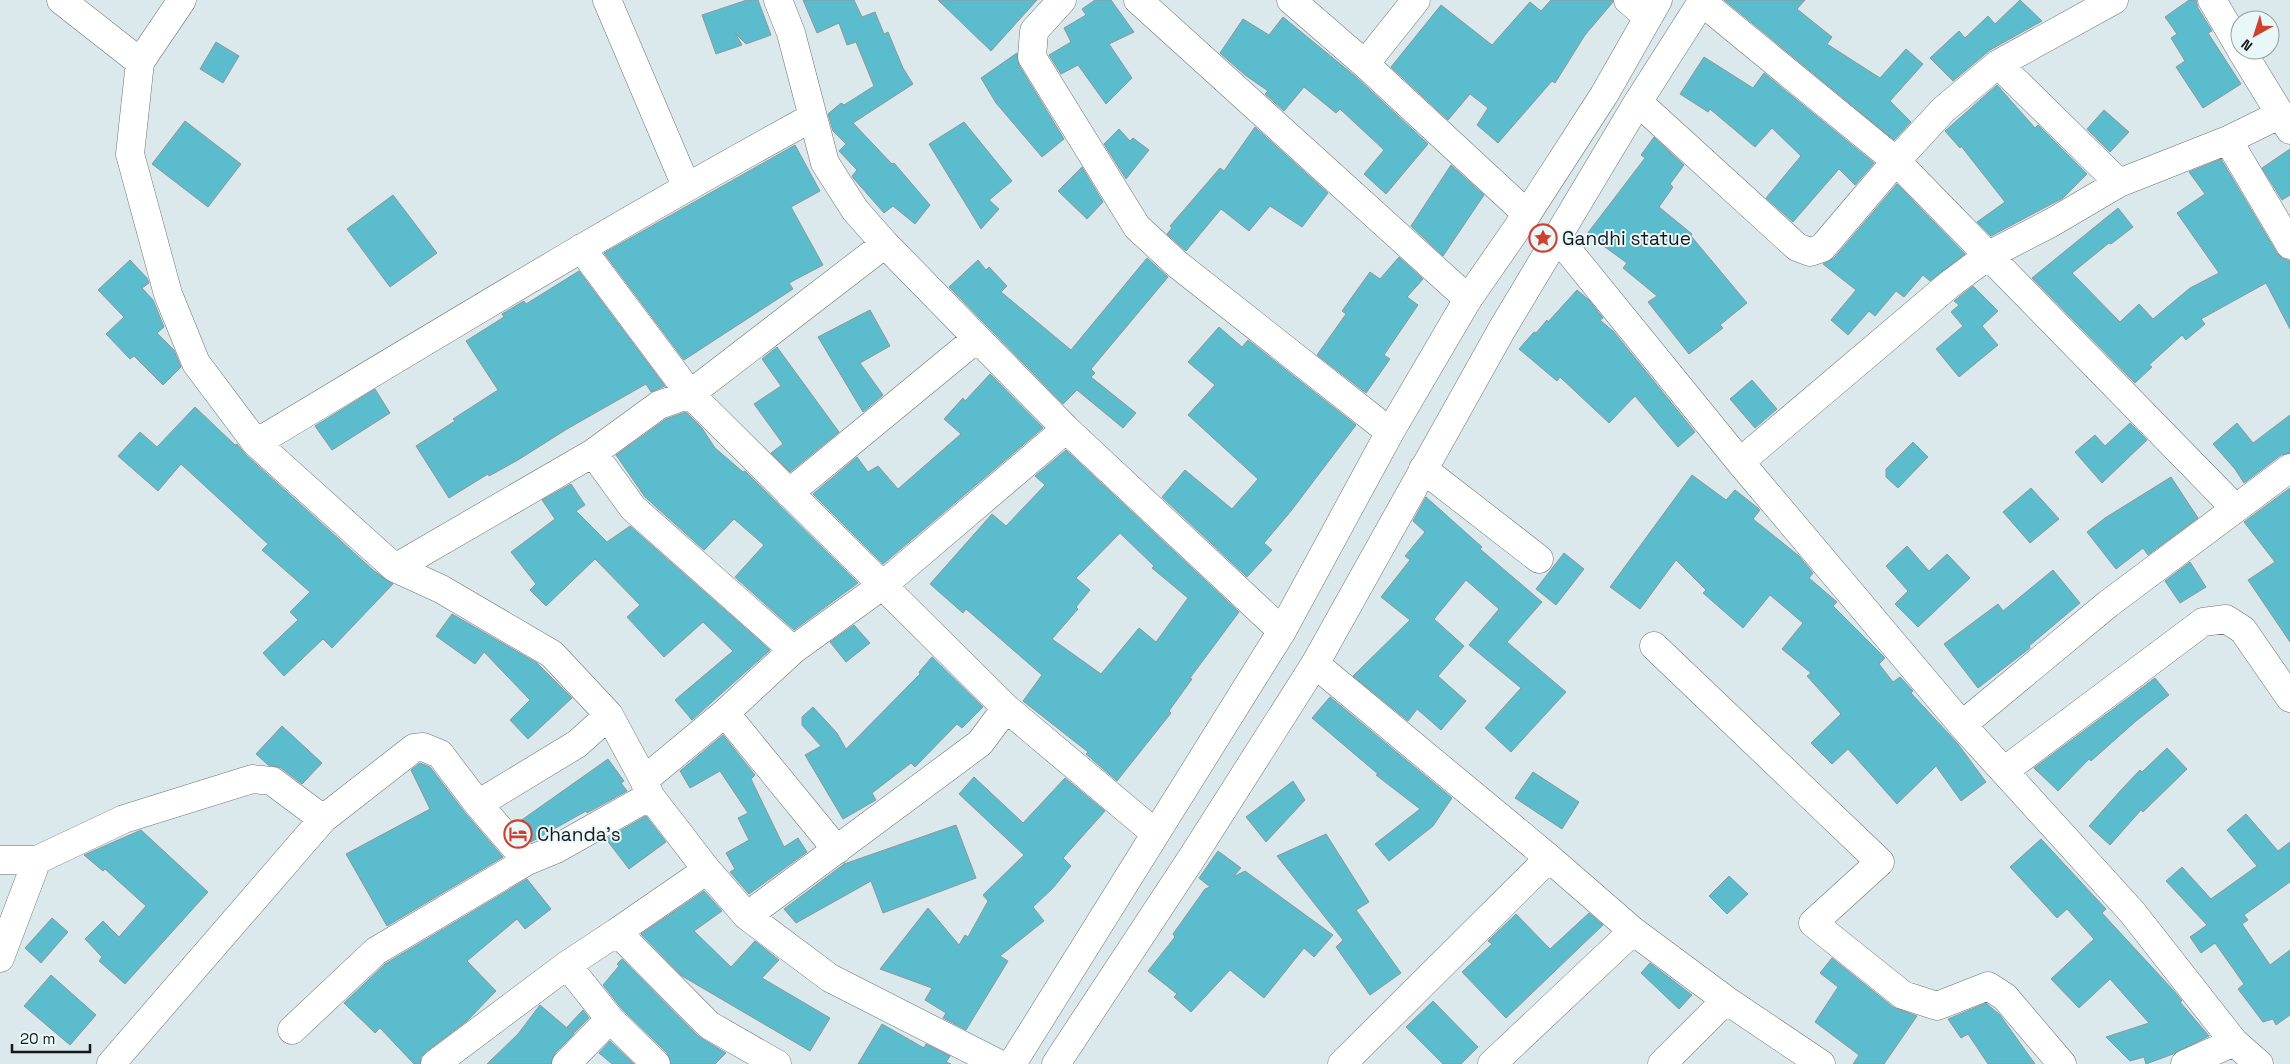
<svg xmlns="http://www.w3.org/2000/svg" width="2290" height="1064" viewBox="0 0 2290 1064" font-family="'Space Grotesk',sans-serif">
<rect width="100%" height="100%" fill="#dce9ec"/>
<path fill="#5bbcce" stroke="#8c989b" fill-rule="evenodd" d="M747,0H758L771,35L746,44L735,33L742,45L716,54L702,15Z
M803,0H854L862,17L875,12L884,34L888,32L903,68L913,84L853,123L892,164L894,163L930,205L915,224L893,206L884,213L854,179L852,176L857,170L839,151L846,144L833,131L828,114L841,103L844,105L874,86L856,42L847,45L839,23L817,33Z
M938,0H1037L991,51Z
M1095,0H1111L1134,32L1109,44L1132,78L1106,104L1078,65L1061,74L1049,55L1071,42L1064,28L1086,15L1082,9Z
M1551,0H1613V2L1585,35L1555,83L1552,81L1498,143L1477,125L1488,108L1470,94L1448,120L1391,67L1441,5L1492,45L1530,2L1541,11Z
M1724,0H1805L1797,9L1832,37L1827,44L1880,78L1906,49L1923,64L1890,101L1911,122L1894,140Z
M2020,0L2042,21L1990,50L1953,81L1930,58L1959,31L1965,38L1988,16L1995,24Z
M2189,0H2196L2198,8L2212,31L2208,33L2241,84L2203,108L2176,67L2185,61L2171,38L2177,34L2165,17Z
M1283,17L1355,76L1428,144L1386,194L1364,174L1384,150L1340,109L1336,113L1304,87L1284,111L1265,94L1268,91L1245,75L1220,53L1243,19L1269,35Z
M216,42L239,56L223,83L200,69Z
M1017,53L1019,65L1064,139L1042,157L996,103L981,78Z
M1704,57L1753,88L1764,73L1874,163L1855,185L1839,169L1793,222L1766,198L1801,156L1772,128L1755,147L1710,109L1708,112L1680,94Z
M1997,85L2035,128L2038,125L2087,174L2063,198L1991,236L1977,222L2005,202L1961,146L1960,148L1945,131Z
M2104,110L2129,132L2110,152L2087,129Z
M185,121L241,164L208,207L152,164Z
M964,122L1012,181L989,200L999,209L981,229L929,144Z
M1255,127L1328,193L1302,227L1270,206L1249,231L1221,209L1186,251L1167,234L1172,228L1170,226L1220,168L1224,171Z
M1119,129L1130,141L1133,138L1149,150L1126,179L1104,144Z
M1654,137L1684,165L1670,184L1673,187L1659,207L1692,234L1691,236L1747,303L1720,325L1723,328L1689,354L1648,302L1657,296L1623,268L1627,263L1587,234L1645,158L1641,155Z
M795,145L820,191L791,207L823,265L789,283L793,289L684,360L604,253Z
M2290,149V195L2282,200L2262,168Z
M2221,159L2277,253L2282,258L2290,261V329L2266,283L2201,319L2205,324L2186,340L2182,335L2149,365L2152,367L2135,383L2032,278L2118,208L2133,227L2111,244L2109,243L2072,273L2120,322L2139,304L2153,319L2190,288L2219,273L2177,213L2205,194L2189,172Z
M1451,165L1484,195L1443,256L1411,226Z
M1082,167L1103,202L1087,219L1058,191Z
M1897,184L1965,254L1930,281L1923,275L1904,297L1896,291L1875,316L1869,311L1848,335L1831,320L1856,290L1823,264L1834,258Z
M393,195L437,253L390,287L347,229Z
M1399,257L1423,279L1407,297L1418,305L1384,355L1390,359L1366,393L1317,355L1346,314L1342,311L1370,272L1380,279Z
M1147,258L1168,277L1091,369L1095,373L1091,377L1136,413L1123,428L1077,390L1063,404L949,287L978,260L986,270L989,267L1007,286L1001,292L1071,350Z
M130,260L147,278L149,283L142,288L153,300L164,327L157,333L174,350L181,367L163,385L134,356L130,359L106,334L124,317L98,290Z
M579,271L665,386L651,392L646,384L567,429L518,460L489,476L488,474L449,498L416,446L455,421L453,419L498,390L466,341L504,317L502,314L524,301L526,304Z
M1973,286L1998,311L1982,326L1998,345L1959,377L1936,349L1963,326L1951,312L1959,305L1954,301Z
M1577,290L1589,300L1603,318L1600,320L1614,332L1695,432L1678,447L1635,396L1609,423L1560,377L1557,381L1519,349L1534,332L1536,333L1547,320L1548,322Z
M870,310L890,346L860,363L883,395L863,412L818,337Z
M1219,327L1242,347L1248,340L1356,425L1291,511L1264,543L1272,550L1247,577L1162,497L1185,470L1232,509L1258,479L1188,415L1215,385L1188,362Z
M777,347L839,432L790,472L771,453L783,444L754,404L781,386L762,359Z
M990,374L1043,428L883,564L813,494L857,457L868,472L878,466L898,489L961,434L944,419L963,398L965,401Z
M1752,380L1777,409L1755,428L1730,399Z
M375,389L390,413L332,450L315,426Z
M195,407L235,445L237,444L246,455L373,570L393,584L332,648L323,639L284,676L263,653L298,620L290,612L310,592L262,550L268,544L181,464L158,491L118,456L140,432L157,447Z
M686,412L702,428L715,448L743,472L745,471L858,583L794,630L735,577L764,545L734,519L704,550L645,497L616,455L666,419Z
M2290,415V453L2281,455L2244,483L2235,469L2213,444L2237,423L2253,443Z
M2130,423L2147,440L2102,483L2075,452L2095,435L2105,446Z
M1913,442L1928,457L1898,488L1886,477V469Z
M1066,450L1239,612L1190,678L1192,679L1169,711L1171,713L1117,781L1086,754L1088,752L1023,701L1042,675L966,609L963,613L930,584L992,514L1006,526L1045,485L1035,476ZM1120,533L1154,566L1152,568L1188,598L1156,642L1139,628L1101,674L1052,639L1078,609L1076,607L1090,590L1076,578Z
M1692,475L1726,500L1735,490L1758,508L1760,510L1753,519L1799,556L1813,573L1809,578L1837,602L1833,606L1885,658L1879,664L1893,682L1900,677L1913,691L1911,693L1958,744L1986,782L1961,801L1936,766L1897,804L1848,749L1832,764L1811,743L1841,714L1807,676L1811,673L1782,649L1803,623L1770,595L1743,628L1703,593L1706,590L1676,560L1640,609L1610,587Z
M2171,477L2198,518L2148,555L2143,548L2116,569L2087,532L2105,518Z
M571,484L585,505L576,511L607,542L630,526L770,650L692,720L675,700L733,651L703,622L664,657L627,617L640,605L595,559L546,606L530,590L536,584L511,552L555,519L542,500Z
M2031,488L2059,519L2030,543L2003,512Z
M2290,488V642L2248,580L2275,562L2244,522Z
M1426,497L1482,547L1480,549L1542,602L1507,642L1566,692L1511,752L1485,728L1521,688L1469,645L1499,609L1466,580L1434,619L1464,646L1438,676L1466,701L1441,730L1417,709L1408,721L1353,676L1410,620L1381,597L1410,560L1405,556L1425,532L1413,521Z
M1907,546L1929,571L1947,554L1970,578L1918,627L1895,604L1908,591L1886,566Z
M1564,553L1584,569L1556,605L1536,589Z
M2190,562L2206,587L2180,603L2165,581Z
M2053,570L2080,603L2029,646L2030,648L1978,688L1944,644L1998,604L2003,611Z
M452,614L537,663L572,698L528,739L510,720L530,700L484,652L475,664L436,636Z
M854,625L870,643L846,662L830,642Z
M932,657L983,707L962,728L957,724L915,767L911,763L872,793L876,800L843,819L805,755L821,746L802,725V717L813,707L837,733L846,749L920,674L919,672Z
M2155,678L2169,695L2136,721L2091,761L2089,759L2058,791L2034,768Z
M1330,697L1452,798L1433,826L1389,861L1375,844L1420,809L1376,775L1378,774L1312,718Z
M282,726L322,763L302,784L281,768L268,765L256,754Z
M723,735L755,775L751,779L784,847L798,838L807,852L749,894L730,872L735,869L726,853L749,840L738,818L748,813L720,771L690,788L680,771Z
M2167,748L2187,769L2143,812L2141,810L2110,845L2089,826L2121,790L2140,770L2142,772Z
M608,759L624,781L621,783L627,791L587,813L586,811L531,842L516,824Z
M420,763L430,767L466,814L503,857L387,926L346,854L430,809L411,770Z
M1533,772L1579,802L1562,829L1515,798Z
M974,777L1023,823L1065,778L1105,811L1063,858L1071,866L1053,888L1033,907L1044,921L1000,956L1008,961L966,1030L943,1018L946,1013L925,1000L932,988L880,969L928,908L959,945L965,935L968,937L988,901L983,895L1024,855L959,794Z
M1293,781L1305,800L1266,842L1246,817Z
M2246,814L2278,851L2290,842V882L2244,915L2248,920L2242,924L2270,965L2290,950V1015L2276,1025L2273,1019L2263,1022L2238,989L2244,984L2215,943L2201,953L2190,937L2207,925L2166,881L2182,867L2211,899L2257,866L2227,830Z
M646,816L666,842L629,869L606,839Z
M956,825L976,878L883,913L871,881L796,923L784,909L844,864Z
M141,830L208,892L125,984L99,961L102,957L85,939L103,921L119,937L146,906L105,869L103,871L84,855Z
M1326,834L1369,902L1356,910L1401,973L1370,995L1336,947L1343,940L1277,856Z
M2041,839L2106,909L2102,913L2174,991L2182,1001L2180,1002L2209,1036L2173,1054L2146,1064L2144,1057L2130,1061L2106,1037L2149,1023L2110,979L2079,1008L2051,979L2094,939L2067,909L2057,918L2010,867Z
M1218,851L1241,868L1233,877L1245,871L1333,935L1314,957L1304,948L1264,998L1230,970L1191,1012L1174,997L1177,994L1148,971L1175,937L1173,934L1205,889L1210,887L1199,878Z
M1729,876L1748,894L1727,914L1709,896Z
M527,879L551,909L525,929L517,919L467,961L496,991L467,1021L426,1052L421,1057L420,1064H414L380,1028L375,1033L344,1003L385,964Z
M704,891L722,911L694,931L731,967L755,941L779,960L762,978L830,1018L810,1051L682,976L641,934Z
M1589,913L1603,925L1506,1018L1462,972L1492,944L1488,941L1516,914L1550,949Z
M52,918L68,932L41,963L25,948Z
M1832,958L1893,1007L1917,1016L1884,1064H1853L1859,1055L1815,1022L1838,987L1820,973Z
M622,959L698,1036L726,1053L715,1064H671L667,1053L622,1009L603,985L619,966L617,964Z
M1650,963L1692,995L1679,1009L1641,973Z
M51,975L96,1015L70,1045L24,1006Z
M1433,1001L1478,1047L1461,1064H1443L1406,1027Z
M1986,1003L2000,1015L2035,1064H1988L1968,1034L1961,1038L1948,1019Z
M540,1005L574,1034L555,1053L551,1064H487L518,1034Z
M583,1010L589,1018L574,1033L567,1027Z
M882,1024L924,1048L926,1044L950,1056L946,1062L951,1064H858Z
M610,1041L634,1064H612L599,1053Z"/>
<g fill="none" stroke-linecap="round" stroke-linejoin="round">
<g stroke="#697577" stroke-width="29">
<path id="minor" d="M61,0L140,62L182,0
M607,0L686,186
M778,0L791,33L825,163L855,210L885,244L1066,429L1282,631
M1062,0L1034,31L1032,57L1137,227L1177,264L1390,432
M1138,0L1468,299
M1291,0L1365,64L1527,214
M1628,0L1648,17
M2212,0L2240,48
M1702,2L1896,161L1943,110L1998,64L2114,0
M2241,50L2290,130
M140,62L130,154L168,294L196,363L256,443L395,568L441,589L552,654L609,715L644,780L650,796L707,870L747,916L830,978L999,1064
M1365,64L1416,0
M1998,64L2119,183
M1638,102L1797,247L1810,252L1822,248L1896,161L2235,508
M2228,140L2279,115
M1558,238L1740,462L1962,725L2132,912L2234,1042L2259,1064
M581,248L690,394L1006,708L1155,833
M256,443C441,332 624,220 813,117
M593,453L633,508L793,650
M1740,462L1950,284L1989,255L2051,223L2119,183L2228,140L2290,245
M1423,469L1539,559
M789,493L976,339
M395,568L593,453L659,405L690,394L885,244
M1654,646L1880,862L1813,923L1903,995L1937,1006L1988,986L2005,997L2062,1064
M1315,664L1549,858
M725,713L837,850
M1962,725L2108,604L2290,468
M2004,771L2203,622L2226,619L2243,630L2290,698
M644,780L725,713L793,650L883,585L1066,429
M478,804L577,744L609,715
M0,860H37L124,819L252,779L272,781L323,819
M707,870L617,932L709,1025L777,1064
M747,916L980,743L1006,708
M0,958L37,860
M567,965L610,1019L656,1064
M292,1030L376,951L527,861L556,849L650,796
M111,1064L323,819L414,748L423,747L440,754L478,804L527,861
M435,1064L567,965L617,932
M566,1064L610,1019
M1342,1064L1549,858L1633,931L1726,1000L1821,1064
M1492,1064L1633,931
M1662,1064L1726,1000
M2185,1064L2234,1042"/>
</g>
<g stroke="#697577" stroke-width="29">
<path id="major" d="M1012,1064L1282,631L1390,432L1468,299L1527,214L1604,95L1658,0
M1056,1064L1193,856L1315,664L1501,331L1638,102L1703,0"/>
</g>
<use href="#minor" stroke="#fff" stroke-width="28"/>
<use href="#major" stroke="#fff" stroke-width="28"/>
</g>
<defs>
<g id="sight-ring" transform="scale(1.4375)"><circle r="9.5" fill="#e9f7f9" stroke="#ce412f" stroke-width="1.5"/><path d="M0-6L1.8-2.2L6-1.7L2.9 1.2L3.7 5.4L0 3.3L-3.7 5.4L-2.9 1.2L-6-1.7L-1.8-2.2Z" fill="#ce412f"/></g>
<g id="hotel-ring" transform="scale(1.4375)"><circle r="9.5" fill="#e9f7f9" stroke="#ce412f" stroke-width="1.5"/><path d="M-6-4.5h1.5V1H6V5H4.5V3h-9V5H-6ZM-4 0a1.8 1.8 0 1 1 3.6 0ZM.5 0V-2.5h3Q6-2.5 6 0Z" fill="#ce412f"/></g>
</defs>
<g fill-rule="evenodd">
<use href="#sight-ring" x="1543" y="238"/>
<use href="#hotel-ring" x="518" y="834"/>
</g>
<g text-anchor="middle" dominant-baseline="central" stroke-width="4" stroke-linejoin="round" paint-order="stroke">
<g font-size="19" fill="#15191a" stroke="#e9f7f9" text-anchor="start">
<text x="1562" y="238">Gandhi statue</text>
<text x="537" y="834">Chanda's</text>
</g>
</g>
<g transform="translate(2255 35) rotate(219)"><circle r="24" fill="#e9f7f9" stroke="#949ea0"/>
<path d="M0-4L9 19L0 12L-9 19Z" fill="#ce412f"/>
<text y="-8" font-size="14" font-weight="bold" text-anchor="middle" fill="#15191a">N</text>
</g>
<path d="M12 1044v8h78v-8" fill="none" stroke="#15191a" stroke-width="2.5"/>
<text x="20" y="1044" font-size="15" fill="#15191a" stroke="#e9f7f9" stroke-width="4" paint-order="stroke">20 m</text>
</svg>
